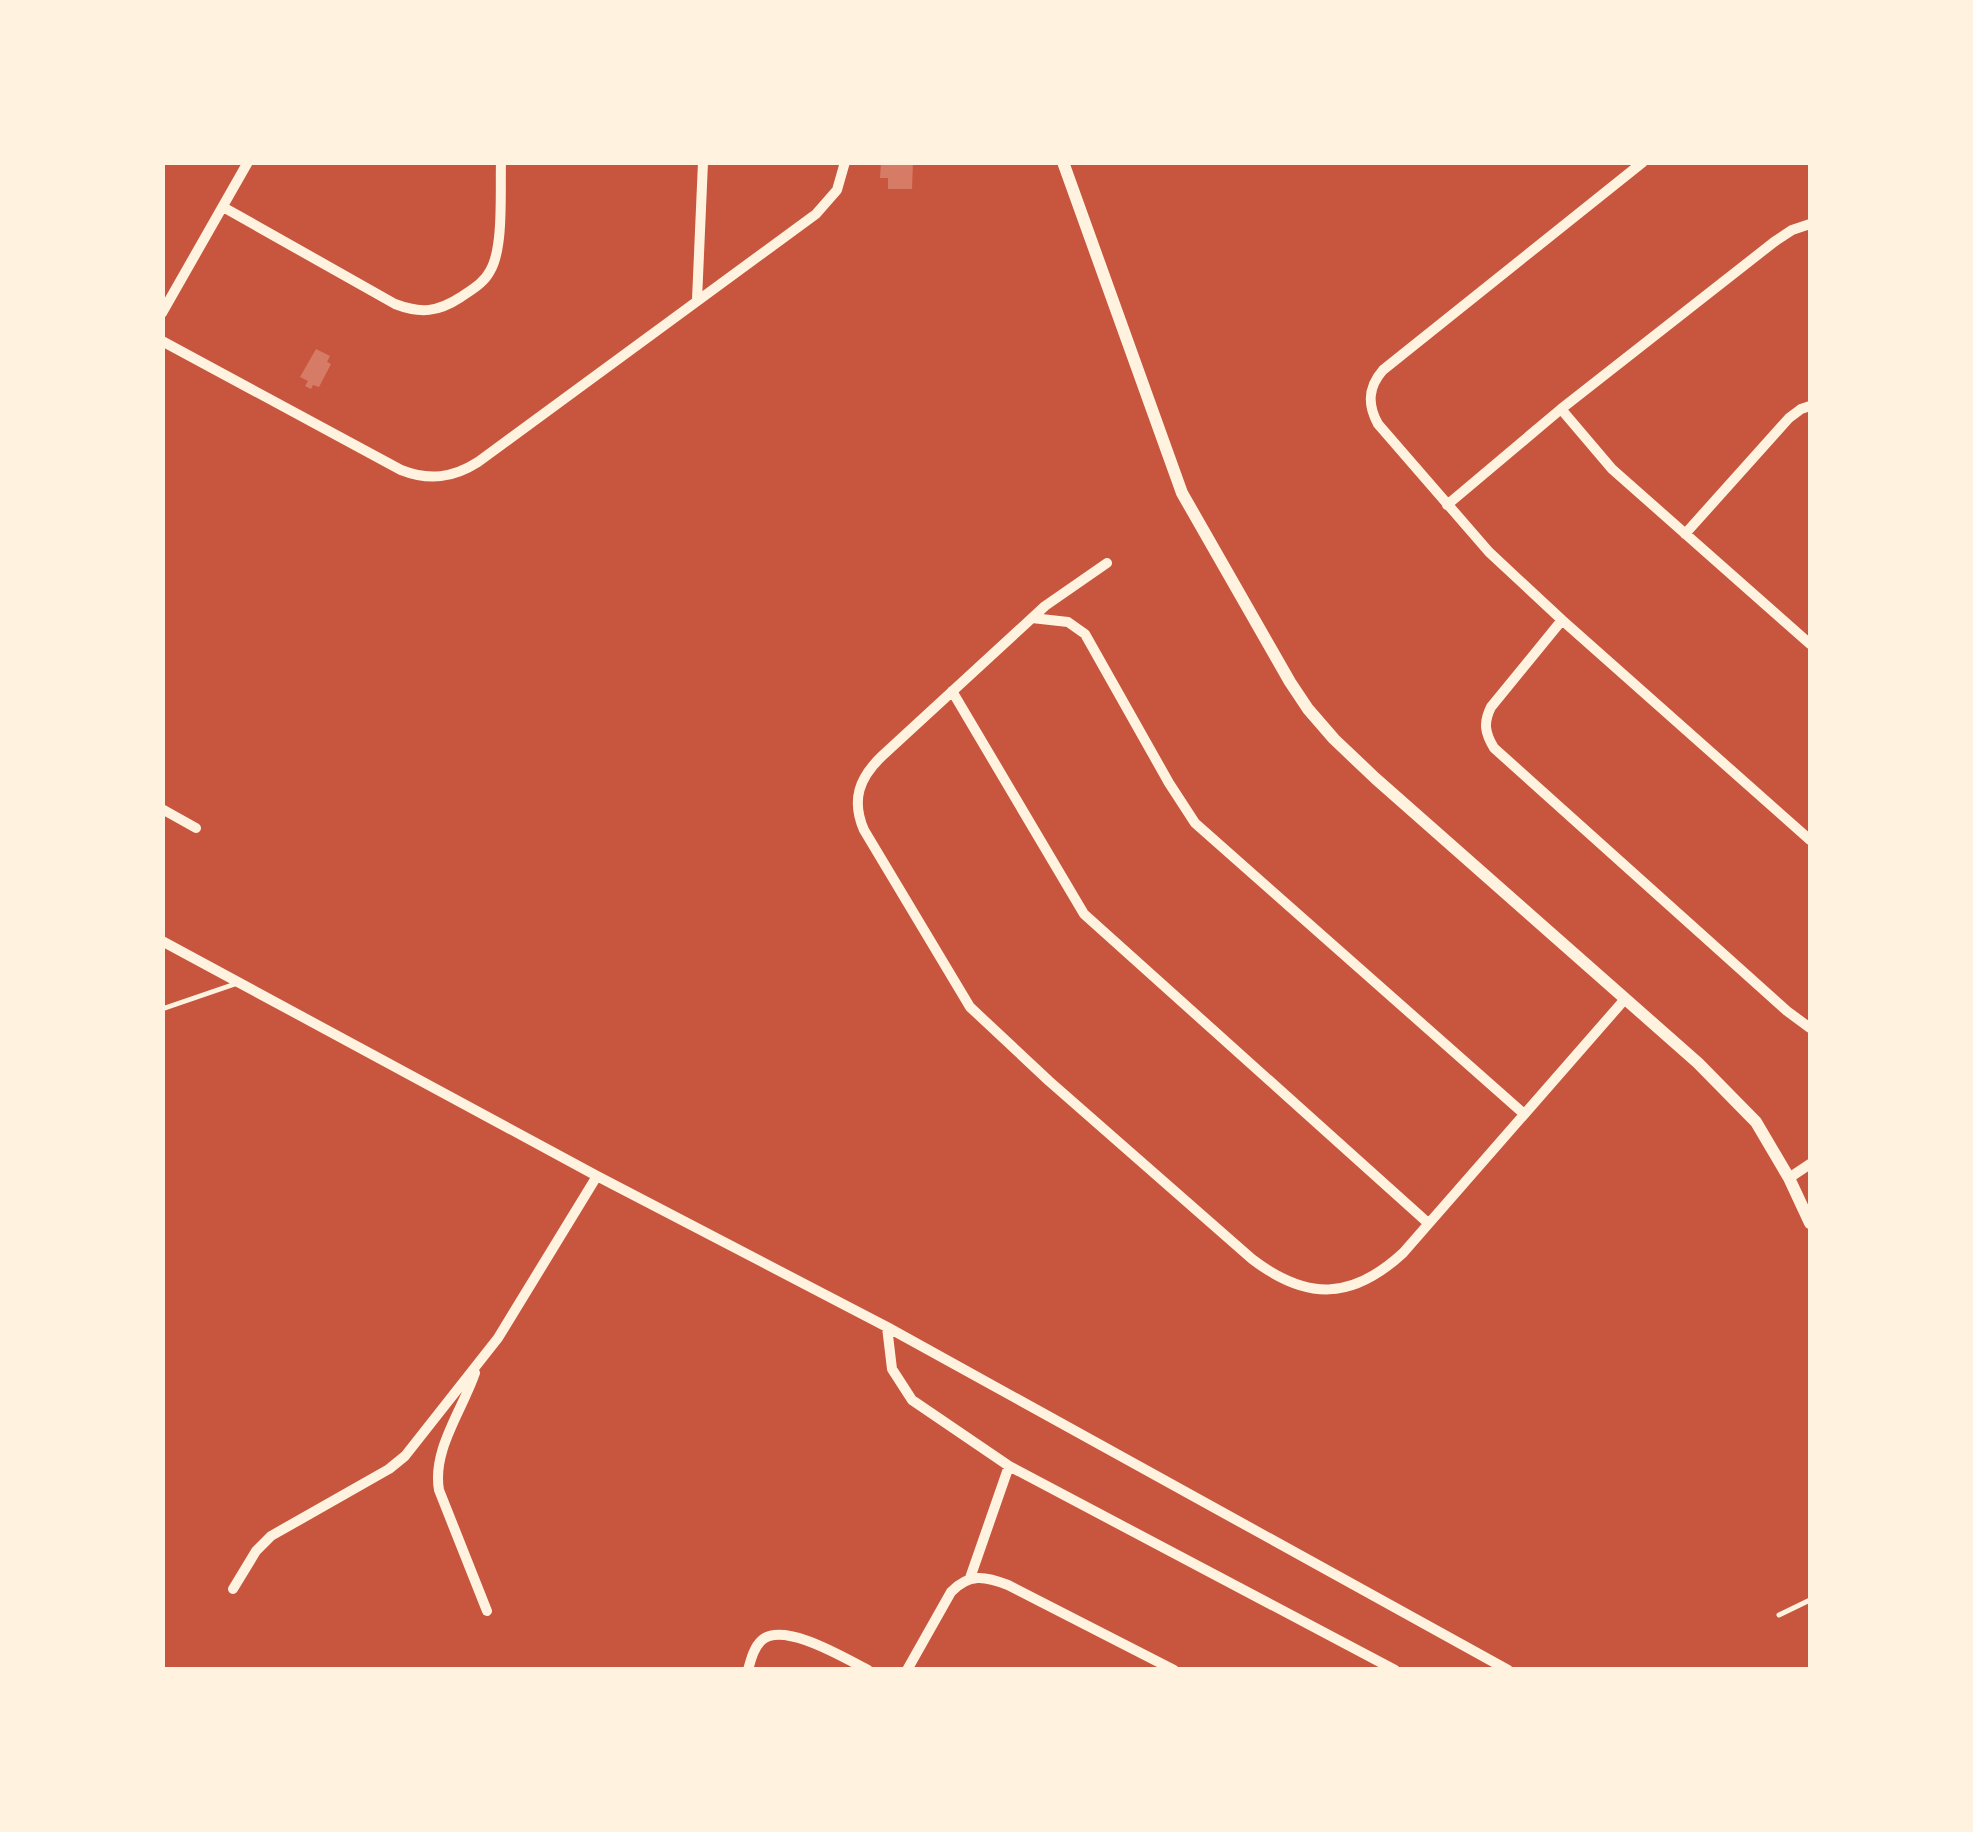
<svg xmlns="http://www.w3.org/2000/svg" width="1973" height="1832" viewBox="0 0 1973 1832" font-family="'Source Sans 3',sans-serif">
<rect width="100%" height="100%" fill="#c8553d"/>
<path fill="#d67c66" d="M881,162H913L912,189H888V178H880Z
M316,349L330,356L327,362L331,364L319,387L313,385L311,389L305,386L308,381L300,377Z"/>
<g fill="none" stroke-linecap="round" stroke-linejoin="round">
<path stroke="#fff3e0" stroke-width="5" d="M162,1009L235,984
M1779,1615L1810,1600"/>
<path stroke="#fff3e0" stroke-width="10" d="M1643,162L1383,370C1368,387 1367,404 1378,424L1489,552L1562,620L1810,840
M223,207L395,304C421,314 438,312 461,297C471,290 484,283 490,271C504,248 500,191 501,162
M697,300L703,162
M162,313L248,162
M162,341L401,470C429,481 453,478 478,462L816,214L837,190L845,162
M1561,409L1612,469L1810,644
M1447,505L1561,409L1774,242L1792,230L1810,224
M1685,534L1789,418L1801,409L1810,406
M1107,563L1045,606L882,756C859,778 851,800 864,830L970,1007L1049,1081L1252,1259C1307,1301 1352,1300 1403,1253L1625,999
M1032,618L1068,622L1085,634L1169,783L1195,823L1523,1113
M1562,620L1491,707C1483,723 1485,733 1494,748L1787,1011L1810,1028
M952,691L1084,914L1428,1223
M162,809L196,828
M162,941L597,1176L887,1327L1508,1670
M1789,1178L1810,1164
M887,1327L892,1369L912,1400L1009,1466L1395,1670
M475,1373C462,1411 432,1450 439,1490L487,1611
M970,1578L1009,1466
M233,1589L256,1551L271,1536L389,1469L405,1456L498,1338L597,1176
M748,1670C751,1659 754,1647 762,1640C784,1621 846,1659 868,1670
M907,1670L951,1592C969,1573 985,1576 1008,1585L1174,1670"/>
<path stroke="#fff3e0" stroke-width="12" d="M1063,162L1182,493L1290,682L1308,709L1334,739L1375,778L1698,1063L1756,1122L1789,1178L1810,1223"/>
</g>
<rect width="1973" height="1832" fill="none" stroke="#fff3e0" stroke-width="330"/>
</svg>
